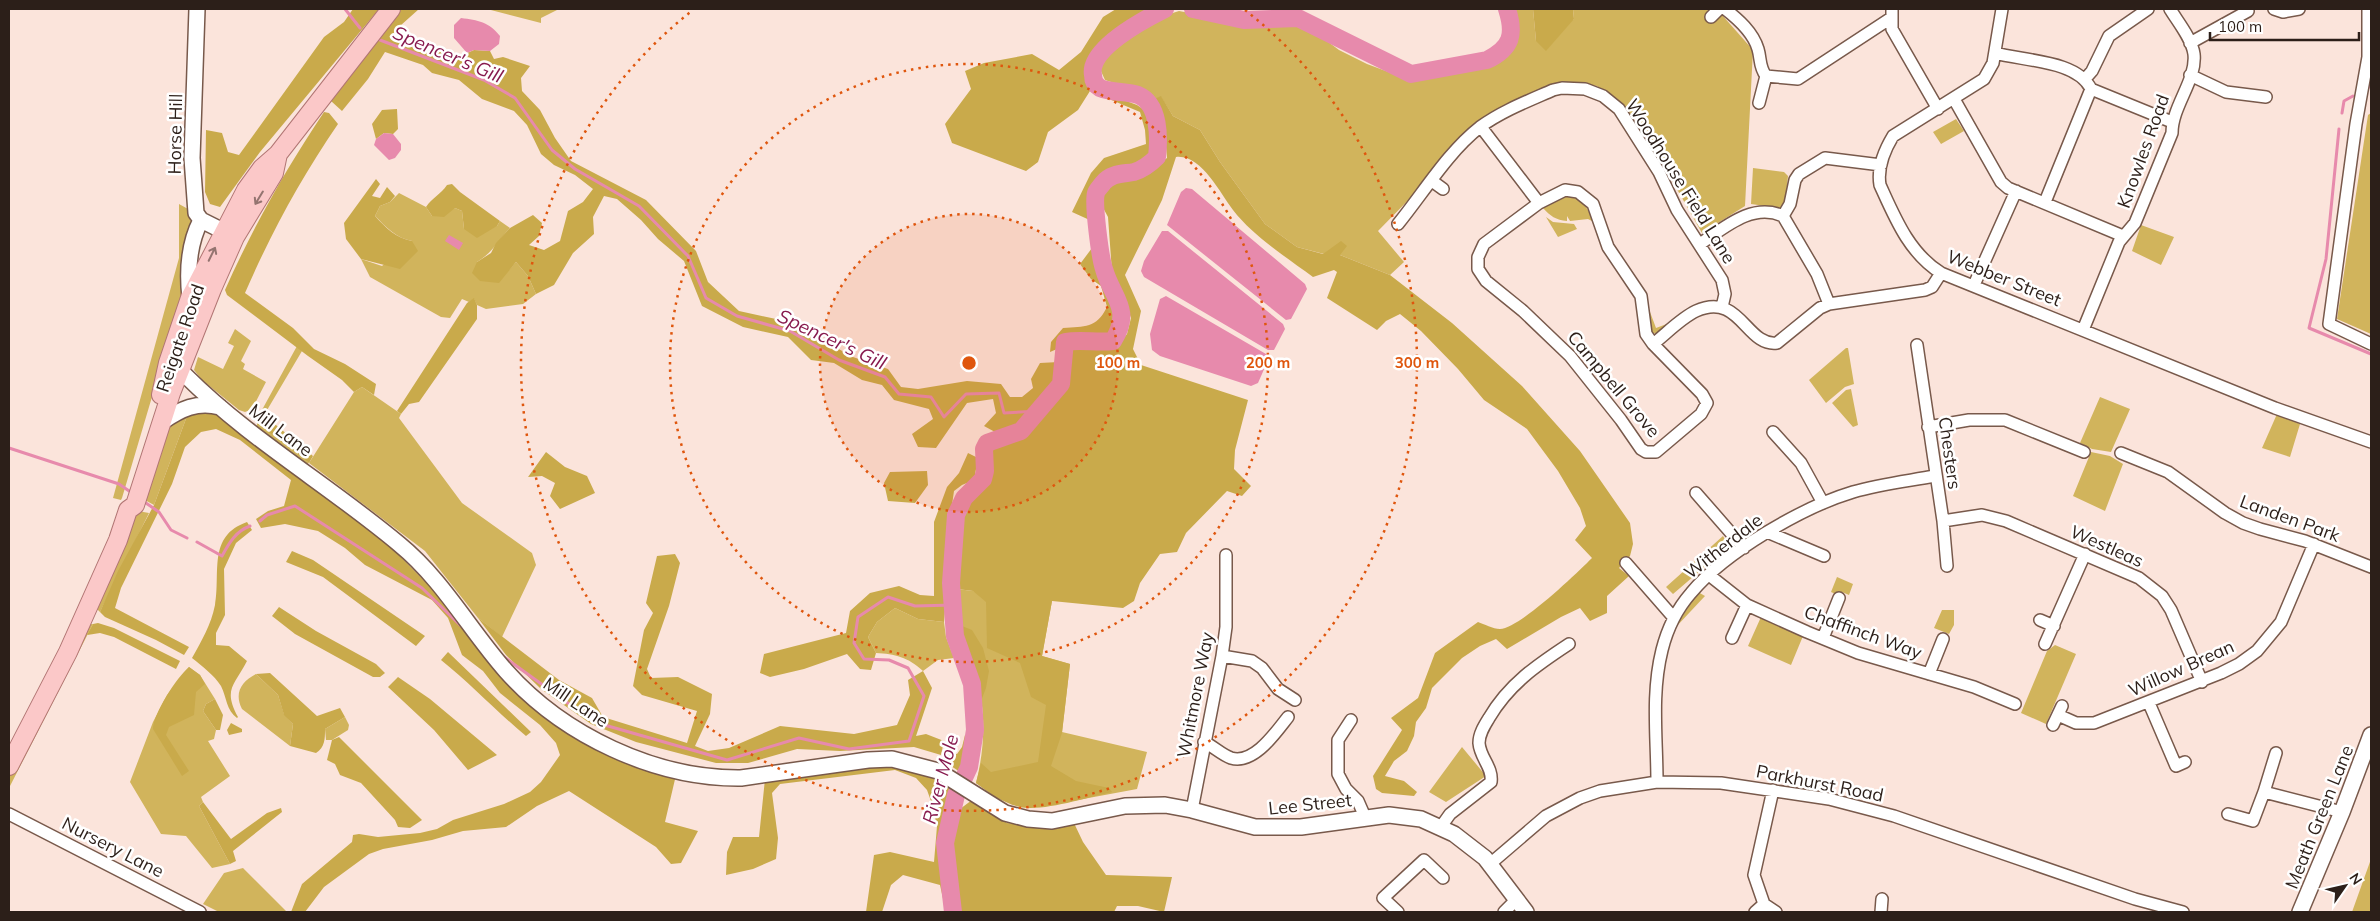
<svg xmlns="http://www.w3.org/2000/svg" width="2380" height="921" viewBox="0 0 2380 921" font-family="Mulish,sans-serif">
<rect width="100%" height="100%" fill="#fbe4db"/>
<path fill="#d1b45c" d="M487,9H559L541,18V23Z
M1513,9H1533L1536,41L1574,19L1573,9H1708L1707,15L1712,23L1722,15L1753,50L1745,206L1702,233L1637,119L1597,86L1568,82L1539,91L1475,123L1425,183L1378,231L1404,262L1390,275L1340,255L1324,254L1297,247L1265,224L1220,162L1200,130L1173,116L1161,97L1154,99L1138,86H1123L1105,80L1100,69L1103,59L1120,43L1157,18L1179,11L1251,25L1297,22L1315,32L1339,50L1367,64L1410,80L1496,62L1508,51L1517,36Z
M2371,113V334L2337,319L2368,115Z
M1956,119L1964,131L1941,144L1933,132Z
M1753,168L1784,172L1788,176L1785,204L1779,208L1751,204Z
M399,193L426,207L432,216L455,208L462,211L464,229L497,226L500,221L510,228C497,242 493,252 477,262L509,270L516,262L528,276L536,294L523,304L486,309L477,305L474,299L469,302L462,299L450,318L441,317L370,277L361,259L382,266L412,241C396,238 386,227 375,216L380,206L390,202Z
M1567,196C1583,198 1588,209 1594,222L1588,219L1570,221L1567,216V221C1556,220 1550,216 1543,208L1560,197Z
M179,204L188,209L189,217L193,226L184,289L122,498L121,500L113,498L179,258Z
M1546,217L1553,222L1574,224L1577,229L1558,237Z
M2141,225L2174,237L2161,265L2132,251Z
M1647,304L1656,328L1672,322L1659,334L1653,333L1647,326Z
M235,329L251,341L241,361L245,364L243,369L266,382L252,409L245,412L239,410L202,380L194,370L198,357L223,369L234,346L228,343Z
M297,346L302,351L260,422L309,463L354,392L362,387L401,414L399,418L462,503L532,553L536,565L502,637L478,618L425,551L309,463L305,465L257,428V419Z
M1846,348H1848L1854,384L1845,387L1826,403L1809,380Z
M1851,389L1858,425L1853,427L1832,403L1846,390Z
M2100,397L2130,409L2111,452L2092,449L2080,443Z
M2277,414L2300,424L2290,457L2262,448Z
M187,416L154,505L143,499L169,422Z
M2091,452L2110,456L2123,464L2105,511L2073,496Z
M138,511L149,513L100,612L95,607Z
M1723,536L1729,546L1728,549L1718,558H1715L1673,594L1666,587Z
M1837,577L1853,584L1849,595L1842,592L1840,596L1831,592Z
M957,589L1052,601L1042,656L1070,664L1062,732L1147,752L1137,789L1051,805L1021,807L997,798L976,783C985,748 987,706 974,672C971,662 963,653 961,643C959,625 958,607 957,589Z
M1698,592L1705,596L1675,628Z
M895,608L918,619L944,622L946,637L954,658L938,660L923,671C908,657 895,654 876,653L868,637L877,622Z
M1942,610H1954V625L1949,634L1934,628Z
M1761,617L1803,636L1791,665L1748,646Z
M88,624H93L9,788V776Z
M2055,645L2076,654L2046,724L2021,713L2047,651Z
M189,667L200,675L215,699L206,704L203,711L216,730L214,739L208,741L230,776L201,797L203,802L199,806L230,864L212,868L186,836L161,834L130,782L153,722L167,695Z
M256,674L278,695L284,714L293,724L290,746L242,709C234,693 241,682 256,674Z
M345,717L349,725L348,730L332,740H326L325,729Z
M1462,747L1486,776L1446,802L1429,792Z
M2371,859V912H2352Z
M243,868L287,912H219L203,904L224,873Z"/>
<path fill="#c9aa4b" d="M353,9H379L260,152L220,207L210,204L205,192L206,130L222,133L228,152L239,155L324,37L344,22Z
M399,9H419L400,26L398,38L424,45L456,58L474,50L490,51L494,59L503,57L530,66L521,78L522,91L540,110L555,138L571,161L646,200L696,251L708,282L739,311L790,322L853,357L888,369L901,387L918,389L967,381L1001,384L1010,397H1022L1033,388L1031,379L1040,363L1059,362L1058,378L1040,401L1017,425L995,432L984,426L996,413L993,399L967,403L936,448L918,447L912,434L933,419L929,409L894,400L882,385L862,380L834,363L811,360L788,337L743,327L702,306L684,261L658,239L641,220L617,199L604,196L593,217L594,234L573,253L554,285L536,294L528,276L516,262L499,283L480,281L472,273L477,262L491,253L496,243L510,228L533,215L542,223L539,236L529,245L544,250L560,241L568,211L583,202L593,189L575,175L554,165L541,154L527,125L514,111L482,99L459,80L432,73L423,65L385,52L368,79L342,111L331,101Z
M1116,9H1158L1098,48L1085,67L1089,87L1137,105L1146,111L1152,139L1150,156L1135,166L1115,168L1101,177L1090,197L1094,222L1072,212L1091,173L1104,158L1146,144L1145,130L1140,112L1090,91L1078,110L1048,132L1038,162L1026,171L952,143L945,124L971,89L965,71L984,63L1032,54L1059,70L1081,52L1103,17Z
M1533,9H1573L1574,19L1546,51L1536,41Z
M1161,96L1173,116L1200,130L1220,162L1265,224L1297,247L1323,254L1341,241L1347,246L1340,255L1390,275L1452,323L1522,386L1580,451L1630,523L1633,544L1630,556L1619,568L1629,576L1607,596V613L1590,621L1580,608L1561,617L1507,649L1496,639L1480,646L1462,658L1432,688L1426,708L1416,722L1414,736L1407,751L1394,761L1385,776L1404,781L1417,792L1414,796L1382,793L1376,789L1373,776L1402,730L1391,718L1418,698L1435,653L1478,622C1484,624 1493,629 1500,629C1520,628 1576,574 1592,558L1575,540L1586,526L1580,508L1558,471L1527,429L1484,400L1458,369L1421,331L1400,314L1386,321L1377,330L1327,298L1337,272L1334,270L1313,277C1286,257 1254,237 1233,210C1220,193 1201,154 1176,157L1162,200L1125,275L1141,311L1133,349L1141,365L1248,400L1235,450L1234,469L1251,486L1242,496L1227,491L1186,533L1177,552L1160,554L1140,583L1134,601L1123,608L1052,601L1042,656L1070,664L1062,733L1051,766L1076,781L1109,788L1112,792C1089,797 1042,812 1020,807C1003,803 989,793 976,783L981,763L991,772L1038,762L1046,705L1031,697L1020,663L987,648L986,602L973,591L957,589L959,516L970,496L985,483L989,472L990,449C1000,441 1012,442 1022,435C1034,427 1062,397 1066,382C1068,373 1067,361 1068,351L1075,344L1107,347L1119,344L1127,334L1131,318L1120,287L1112,272L1108,217L1101,204L1102,192L1115,178C1136,176 1150,170 1167,158L1165,136L1154,99Z
M397,109L398,129L393,134L384,133L376,139L372,124L382,110Z
M324,112L329,113L338,124C301,178 271,233 245,293L293,328L314,349L345,364L376,384L374,395L362,387L354,392L342,380L308,356L227,295L225,290C253,227 286,169 324,112Z
M376,179L380,184L372,196L380,198L387,187L395,196L390,202L380,206L375,216C386,228 396,238 412,241L418,251L400,269L361,259L346,239L344,223Z
M452,184L460,192L500,221L497,226L477,238L464,229L462,211L455,208L444,217L432,216L426,207C432,198 441,194 447,185Z
M1092,248L1097,252C1098,259 1097,269 1100,275C1111,299 1126,309 1110,336L1096,339L1080,334L1063,337L1057,349L1050,352L1051,342L1063,328C1085,326 1096,329 1107,307L1101,286L1091,279L1080,264Z
M474,298L477,305V319L419,402L409,404L401,414L397,411L467,303Z
M196,411H212L230,422L390,546L450,607L537,708L676,775L665,822L698,831L681,863L671,864L656,847L569,791L537,806L506,827L463,831L432,840L383,849L369,854L324,887L305,912H291L302,884L352,842L353,835L359,834L378,837L420,833L437,829L453,820L504,804L530,792L541,782L560,755L556,743L540,725L500,693L483,671L462,655L448,618L432,600L365,565L345,548L318,531L285,524L261,528L256,519L268,511L284,506L291,480L240,440L216,429L201,432L185,447L172,484L121,588L115,608L189,647L184,655L156,640L105,617L100,612L118,571L154,505L187,416Z
M264,415L313,456L309,463L261,426L260,422Z
M546,452L565,467L587,476L595,493L560,509L550,496L555,483L542,476L528,477Z
M968,453L978,458L974,480L962,485L954,491L944,561L946,598L944,622L918,619L895,608L877,622L868,637L876,653L871,670L860,669L847,654L804,669L770,677L760,673L764,654L846,633L850,611L870,593L899,586L920,595L934,596V522L947,487L959,473Z
M927,471L928,485L915,503L888,501L884,483L890,472Z
M247,522L252,530L236,543L224,569L225,615L216,633V645L229,646L247,661C234,686 223,689 238,717L237,718C226,710 227,698 221,686C214,675 202,666 192,658C202,640 211,625 215,605C221,573 207,536 247,522Z
M292,551L313,560L425,636L416,646L323,577L286,562Z
M675,554L680,563L669,606L647,669L651,678L678,677L712,694L710,714L695,746L708,751L729,748L780,726L854,734L897,725L910,695L908,680L923,671L932,688L916,736L926,734L944,741L941,755L914,747L840,751L797,749L748,763H716L636,742L591,724L541,689L506,655L478,618L559,680L592,698L603,717L687,743L697,711L642,695L633,686L644,630L653,613L646,603L657,556Z
M279,607L316,631L376,664L385,673L380,677H373L295,634L272,616Z
M98,623L114,628L180,661L176,669L114,637L100,633L87,635L93,624Z
M962,626L972,630L983,648L989,671L986,688L981,701L974,673L961,645Z
M448,652L531,732L526,736C497,712 471,684 441,660Z
M189,667L200,675L205,684L196,692L194,715L169,727L166,735L189,771L182,776L153,729C153,714 177,677 189,667Z
M270,673L317,716L340,708L345,717L325,729C325,739 325,747 316,753L290,746L293,724L284,715L278,695L256,674Z
M398,677L430,699L497,755L468,770L434,730L388,687Z
M215,699L223,715L220,730H216L203,711L206,704Z
M231,723L242,729V732L229,735L227,730Z
M965,735H969L968,749L960,772L945,762L951,753L957,754L962,747Z
M339,737L422,820L410,828L398,827L395,820L361,783L340,775L335,764L327,760L332,740Z
M869,762L924,768L952,787L944,830L942,863L950,912H946L940,885L903,875L891,885L882,912H866L874,855L890,852L934,862L937,826L932,804L927,790L916,778L895,770L780,784L772,793L778,838L776,859L753,869L726,875L727,852L733,837H759L765,779Z
M976,797L1007,823L1034,826L1073,821L1083,842L1106,875L1172,877L1164,912L1138,906H1117L1114,912H960L950,850L960,809Z
M203,802L231,839L267,813L281,808L282,812L233,851L236,861L230,864L199,806Z"/>
<path fill="#e78aac" d="M461,18C478,20 489,22 500,36L499,44L490,51L474,50L467,53L454,38V25Z
M384,133L393,134L401,144V150L395,158L389,160L374,145L376,139Z
M1186,188L1192,189L1305,284L1307,289L1291,319L1286,320L1167,225L1181,192Z
M1162,231H1168L1283,324L1285,329L1274,350H1268L1144,277L1141,271L1144,261Z
M449,235L463,243L459,250L445,241Z
M1166,296L1266,354L1269,358L1258,383L1251,386L1160,356L1152,350L1150,334L1160,299Z"/>
<g fill="none" stroke-linecap="round" stroke-linejoin="round">
<path stroke="#e78aac" stroke-width="3" d="M345,9L360,28
M380,40L484,80L515,98L552,150L575,169L639,206L688,256L706,298L737,316L790,331L839,360L885,377L899,394L931,397L944,417L966,394L999,393L1004,413L1039,411
M2369,87L2371,80
M2342,113L2344,101L2353,96
M2339,129L2326,259L2309,328L2371,354
M9,448L119,484L132,493
M143,501L159,512L171,530L187,538
M260,521L267,515L295,506L422,588L461,626
M197,542L222,556C229,543 236,531 250,526
M504,657L594,722L727,760L799,738L849,749L909,741L924,696L908,668L889,660L864,659L854,643L858,617L888,597L915,606L953,605"/>
<path stroke="#e78aac" stroke-width="18" d="M1193,9L1244,20L1298,18L1411,74L1487,60C1512,48 1515,34 1507,9
M953,912L945,843L956,795L969,767L975,730L972,684L955,636L951,583L956,515L964,498L983,479L985,471L984,449L987,443L1021,431L1061,384L1065,342C1081,339 1097,343 1113,341C1133,309 1112,298 1104,269C1100,257 1093,203 1096,193C1097,190 1101,186 1103,183C1111,173 1123,174 1134,172C1144,169 1150,164 1157,157C1159,139 1160,104 1138,95C1127,91 1111,93 1100,88C1095,85 1093,80 1093,75C1088,49 1143,20 1165,9"/>
<g stroke="#78594b" stroke-width="14">
<path id="street" d="M1725,9C1738,19 1753,32 1758,49C1761,59 1759,67 1766,76L1798,79L1891,18
M1892,9V29L1938,109
M2002,9L1993,63L1984,79L1893,136C1884,151 1877,168 1880,185C1895,218 1909,253 1941,273L2275,408L2371,442
M2274,9L2283,12L2299,9
M2368,9V57L2356,124L2329,324L2371,344
M1711,17L1719,9
M2190,43L2248,11
M1995,53C2023,61 2077,60 2091,89
M2190,75L2226,92L2266,97
M2085,79L2092,71L2109,36L2148,9
M2091,89L2172,122
M1954,99L2001,182L2008,188L2123,236
M1759,103L1766,76
M1481,127L1539,203
M1432,181L1443,189
M1565,190L1578,192L1593,204L1608,247L1641,296L1646,334L1653,344L1702,394L1707,403L1701,414L1656,452H1646L1641,449L1621,420L1570,356L1523,311L1486,281L1478,269V257L1484,244L1539,203Z
M2045,202L2091,89
M1783,216L1790,204L1795,180L1799,174L1825,158L1881,165
M1398,224C1424,192 1448,152 1480,127C1502,111 1528,101 1553,90L1562,88L1585,89L1603,96L1619,109L1659,172L1677,210L1722,280L1725,294L1722,307
M1700,244C1724,228 1752,202 1783,216L1817,274L1829,304
M1974,285L2016,191
M2083,330L2119,242L2135,223L2140,211L2172,133C2172,106 2197,80 2194,54C2192,39 2178,22 2170,9
M1653,344C1666,334 1681,318 1696,311C1740,291 1746,347 1777,343L1820,308L1829,304L1925,290L1932,287L1941,273
M1917,345L1943,521L1947,566
M1928,427L1969,420H2005L2084,452
M1773,432L1801,463L1823,503
M2121,453L2168,472L2225,513L2243,523L2260,529L2305,541L2371,567
M1696,493L1744,548
M1943,521L1982,515L2006,521L2139,578L2162,596L2171,610L2202,682
M1767,532L1824,556
M1626,563L1674,618
M1709,575L1747,605L1807,632L1858,653L1974,687L2015,704
M2040,620L2054,626
M1732,638L1747,605
M1823,638L1839,598
M2045,644L2085,554
M1222,656L1252,661L1262,668L1278,689L1295,700
M1929,674L1943,639
M2149,703L2176,766L2185,762
M2058,715L2076,723H2094L2221,673L2239,664L2257,651L2281,622L2314,544
M1351,720L1338,740V774L1346,789L1358,801L1365,817
M2053,725L2062,706
M1204,742C1213,746 1222,755 1231,758C1254,765 1276,732 1288,717
M1657,782C1657,738 1651,694 1662,650C1667,630 1677,609 1691,593C1725,552 1803,507 1853,492C1880,484 1908,481 1935,476
M1773,790L1754,875L1764,904L1776,912
M2264,792L2342,812
M1192,810L1222,656L1226,627V555
M9,814L200,912
M2228,814L2253,821L2264,792L2276,753
M1440,828L1450,814L1491,782C1493,767 1480,758 1479,743C1479,734 1484,726 1489,718C1509,684 1537,665 1569,644
M1490,864L1546,816L1580,798L1600,791L1657,782L1721,783L1829,799L1894,816L2135,899L2183,912
M1398,912L1383,898L1424,860L1443,878
M1504,912L1516,900
M1755,912L1764,904
M1881,912L1882,899"/>
</g>
<g stroke="#78594b" stroke-width="18">
<path id="secondary" d="M197,9L192,158L196,213L201,220L235,237
M190,298C187,272 189,243 201,220
M170,377L173,375H185C249,439 330,486 399,544C443,580 469,629 506,671C563,735 655,779 741,778L868,760L892,759L938,771L1005,813L1028,819L1052,821L1125,806L1165,805L1192,810L1255,827H1301L1389,815L1421,819L1454,834L1485,858L1526,912
M162,422C181,409 197,401 220,407
M2300,912L2342,812L2371,735"/>
</g>
<g stroke="#b17573" stroke-width="20">
<path id="primary" d="M161,395L168,363L190,298L246,190L262,168L278,154L391,9
M9,766L68,652L118,540L128,510L135,505L171,393L212,289L235,237L274,173L278,154"/>
</g>
<use href="#street" stroke="#fff" stroke-width="11"/>
<use href="#secondary" stroke="#fff" stroke-width="15"/>
<use href="#primary" stroke="#fbc8c8" stroke-width="18"/>
</g>
<defs><path id="oneway-shaft" d="M-6 0H5M1.5-3L5.5 0L1.5 3" fill="none" stroke-width="1.6" stroke-linecap="round" stroke-linejoin="round" transform="scale(1.25)"/></defs>
<g stroke="#947470">
<use href="#oneway-shaft" transform="translate(259 198) rotate(121)"/>
<use href="#oneway-shaft" transform="translate(212 254) rotate(-64)"/>
</g>
<circle cx="969" cy="363" r="149" fill="#df560d" fill-opacity=".12"/>
<g fill="none" stroke="#df560d" stroke-width="2.5" stroke-dasharray="2.5 5">
<circle cx="969" cy="363" r="149"/>
<circle cx="969" cy="363" r="299"/>
<path d="M1245 10A448 448 0 1 1 693 10"/>
</g>
<g text-anchor="middle" dominant-baseline="central" stroke-width="5" stroke-linejoin="round" paint-order="stroke">
<g font-size="18" fill="#2c1f19" stroke="#fff">
<text transform="translate(175 134) rotate(-89)">Horse Hill</text>
<text transform="translate(2143 151) rotate(-70)">Knowles Road</text>
<text transform="translate(1681 181) rotate(58)">Woodhouse Field Lane</text>
<text transform="translate(2004 278) rotate(22)">Webber Street</text>
<text transform="translate(180 338) rotate(-71)">Reigate Road</text>
<text transform="translate(1614 384) rotate(50)">Campbell Grove</text>
<text transform="translate(281 430) rotate(37)">Mill Lane</text>
<text transform="translate(1950 453) rotate(82)">Chesters</text>
<text transform="translate(2290 518) rotate(20)">Landen Park</text>
<text transform="translate(1723 546) rotate(-38)">Witherdale</text>
<text transform="translate(2107 546) rotate(24)">Westleas</text>
<text transform="translate(1863 632) rotate(20)">Chaffinch Way</text>
<text transform="translate(2181 668) rotate(-24)">Willow Brean</text>
<text transform="translate(1195 695) rotate(-79)">Whitmore Way</text>
<text transform="translate(576 702) rotate(34)">Mill Lane</text>
<text transform="translate(1820 783) rotate(11)">Parkhurst Road</text>
<text transform="translate(1310 804) rotate(-6)">Lee Street</text>
<text transform="translate(2319 817) rotate(-68)">Meath Green Lane</text>
<text transform="translate(113 847) rotate(27)">Nursery Lane</text>
</g>
<g font-size="19" font-style="italic" fill="#871a4e" stroke="#fff">
<text transform="translate(448 54) rotate(23)">Spencer's Gill</text>
<text transform="translate(832 339) rotate(25)">Spencer's Gill</text>
<text transform="translate(940 779) rotate(-75)">River Mole</text>
</g>
</g>
<circle cx="969" cy="363" r="8" fill="#df560d" stroke="#fff" stroke-width="2.5"/>
<g font-size="15" text-anchor="middle" font-weight="bold" fill="#df560d" stroke="#fff" stroke-width="5" stroke-linejoin="round" paint-order="stroke">
<text x="1118" y="368">100 m</text>
<text x="1268" y="368">200 m</text>
<text x="1417" y="368">300 m</text>
</g>
<rect width="2380" height="921" fill="none" stroke="#2c1f19" stroke-width="20"/>
<g transform="translate(2345 886) rotate(56)" stroke="#ffffff" stroke-width="4" paint-order="stroke">
<path d="M0-4L9 19L0 12L-9 19Z" fill="#2c1f19"/>
<text y="-8" font-size="14" font-weight="bold" text-anchor="middle" fill="#2c1f19">N</text>
</g>
<path d="M2210 32v8h149v-8" fill="none" stroke="#2c1f19" stroke-width="2.5"/>
<text x="2218" y="32" font-size="15" fill="#2c1f19" stroke="#ffffff" stroke-width="4" paint-order="stroke">100 m</text>
</svg>
